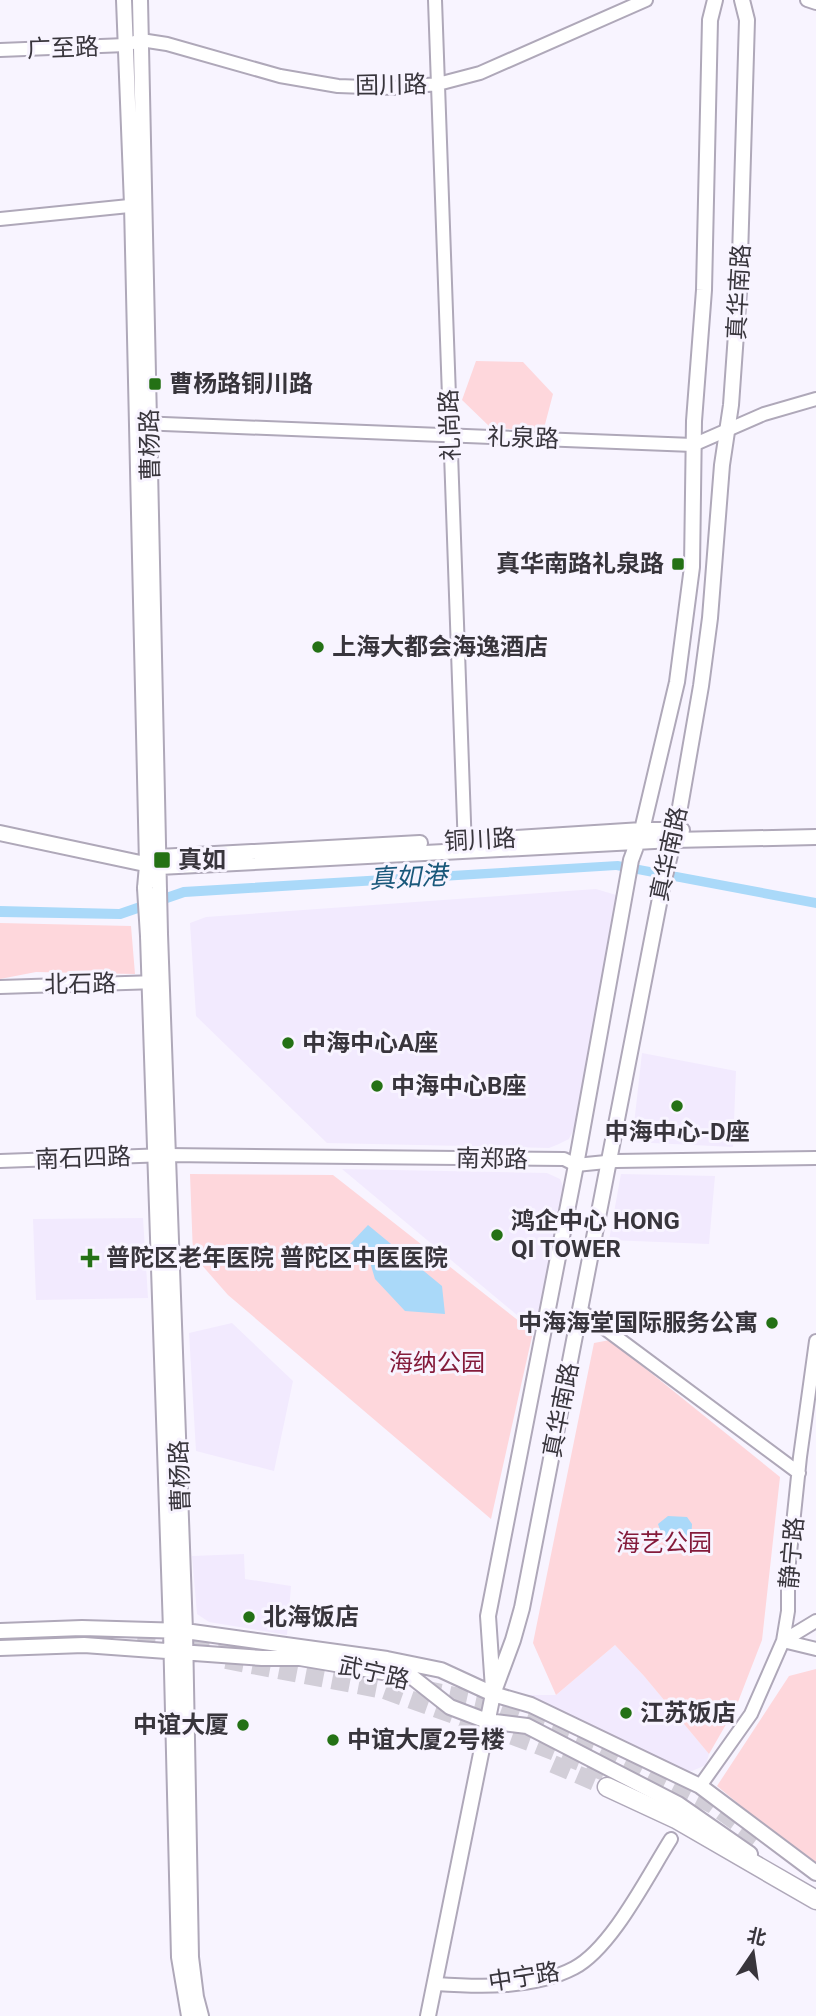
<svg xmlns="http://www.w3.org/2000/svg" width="816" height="2016" viewBox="0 0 816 2016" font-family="Roboto,'Noto Sans SC',sans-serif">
<rect width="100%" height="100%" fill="#f8f4ff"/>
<path fill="#f2eafe" d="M596,889L616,895L578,1121L569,1139L559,1144L549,1148L327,1143L196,1016L190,923L206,917Z
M642,1053L736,1071L733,1147L632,1142Z
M342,1169L547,1173L560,1179L565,1191L564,1200L536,1331Z
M621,1174L715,1176L709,1244L609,1240Z
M143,1218L148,1298L36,1300L33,1219Z
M232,1323L293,1381L274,1471L196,1451L189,1333Z
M244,1554L245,1579L291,1586L287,1635L209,1622L197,1614L192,1556Z
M615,1645L644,1676L709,1754L706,1765L692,1771H686L537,1702L528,1695H556Z"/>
<path fill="#fed7dc" d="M476,361L523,362L553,394L543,432L490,427L462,400Z
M0,923L131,926L135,974L36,972L0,979Z
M190,1174L333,1175L533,1332L491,1519L228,1295L193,1255Z
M610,1340L780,1477L762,1640L736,1707L709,1754L644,1676L615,1645L556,1695L533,1643L594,1343Z
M816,1669V1868L717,1786L789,1676Z"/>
<path fill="#aad9f9" d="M618,861L816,898V908L616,870L185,897L121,919L0,917V906L119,909L183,887Z
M368,1225L442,1286L445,1314L405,1311L375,1279L370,1262L350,1244Z
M668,1516L687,1517L692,1524L691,1543L675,1550L667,1546L663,1539L658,1524Z"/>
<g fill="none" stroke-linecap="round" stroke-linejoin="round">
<path stroke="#d2ced8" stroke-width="18" stroke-dasharray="18 9" stroke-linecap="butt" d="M138,1635L241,1652
M226,1660L384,1690L535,1744L607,1773
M423,1689L477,1701L595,1745L713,1805L762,1841
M553,1764L607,1787"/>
<g stroke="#afa8b9" stroke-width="16">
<path id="minor" d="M435,0L465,850
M807,0L816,3
M0,50L126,45L141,40L167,44L280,76L338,86L393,88L438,84L480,73L646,0
M0,219L139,205
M139,423L693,445L764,414L816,399
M0,987L157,982
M0,1161L167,1155L564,1159L576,1165L616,1161L816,1158
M580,1310L799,1473
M783,1641L816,1621
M783,1641L816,1649
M700,1786L751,1714L783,1641L788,1611V1572L800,1457L816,1341
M436,1984C479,1987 534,1989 574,1968C612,1948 648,1875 671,1839"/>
</g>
<g stroke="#afa8b9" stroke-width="18">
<path id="major" d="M124,0L132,205L147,865L145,888
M140,0L159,890
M0,833L159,867L673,840L816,837
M468,841L642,830H682
M151,862L159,857L420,843
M160,934L185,1631L191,1957L196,1997L201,2016
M148,936L171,1630L179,1957L189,2016
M0,1631L82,1628L185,1631L387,1659L441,1670L493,1694L531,1705L700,1786L816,1873
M0,1648L84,1645L262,1658H300L412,1677L450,1707L487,1721L527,1726L678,1804L750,1854
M493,1689L488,1616L576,1165L631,860L642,830L677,682L692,567L694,421L704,290L710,20L715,0
M428,2016L493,1694L513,1640L522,1608L662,888L676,830L701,686L710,618L722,465L731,405L739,291L747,20L742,0"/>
</g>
<g stroke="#afa8b9" stroke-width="21">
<path id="highway" d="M607,1787L676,1819L816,1900"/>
</g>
<use href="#minor" stroke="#fff" stroke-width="12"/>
<use href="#major" stroke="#fff" stroke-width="14"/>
<use href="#highway" stroke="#fff" stroke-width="18"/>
<g stroke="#afa8b9" stroke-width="18" stroke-linecap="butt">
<path id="major-bridge" d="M145,888L148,936
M159,890L160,934"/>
</g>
<use href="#major-bridge" stroke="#fff" stroke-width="14"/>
</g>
<g fill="#247115" stroke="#f8f4ff" stroke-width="2.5">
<rect x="148" y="377" width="14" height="14" rx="3.5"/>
<rect x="671" y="557" width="14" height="14" rx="3.5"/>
<circle cx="318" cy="647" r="7"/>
<rect x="153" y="851" width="18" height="18" rx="3.5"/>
<circle cx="288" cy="1043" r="7"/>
<circle cx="377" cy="1086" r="7"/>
<circle cx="677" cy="1106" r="7"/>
<circle cx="497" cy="1235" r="7"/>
<path d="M86.5 1247.5h7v7h7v7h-7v7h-7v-7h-7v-7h7z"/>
<circle cx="772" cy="1323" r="7"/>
<circle cx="249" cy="1617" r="7"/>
<circle cx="626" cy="1713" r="7"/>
<circle cx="243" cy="1725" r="7"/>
<circle cx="333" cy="1740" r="7"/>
</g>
<g text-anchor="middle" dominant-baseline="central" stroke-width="6" stroke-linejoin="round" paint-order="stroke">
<g font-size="24" fill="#38353c" stroke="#f8f4ff">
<text transform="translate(63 48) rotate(-2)">广至路</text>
<text transform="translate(391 85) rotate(-1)">固川路</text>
<text transform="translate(739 292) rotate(-87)">真华南路</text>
<text transform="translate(450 425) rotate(-92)">礼尚路</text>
<text transform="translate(523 438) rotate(2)">礼泉路</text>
<text transform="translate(150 445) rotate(-91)">曹杨路</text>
<text transform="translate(480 840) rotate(-3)">铜川路</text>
<text transform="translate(669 854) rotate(-78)">真华南路</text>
<text transform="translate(80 984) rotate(-1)">北石路</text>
<text transform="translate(83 1158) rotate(-2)">南石四路</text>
<text transform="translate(492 1159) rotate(1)">南郑路</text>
<text transform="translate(561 1410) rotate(-79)">真华南路</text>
<text transform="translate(180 1476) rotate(-92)">曹杨路</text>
<text transform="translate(792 1553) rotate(-85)">静宁路</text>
<text transform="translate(374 1673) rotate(13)">武宁路</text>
<text transform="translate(524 1977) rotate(-9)">中宁路</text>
</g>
<g font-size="24" font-weight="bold" fill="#38353c" stroke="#f8f4ff" text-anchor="start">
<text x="169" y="384">曹杨路铜川路</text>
<text x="664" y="564" text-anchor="end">真华南路礼泉路</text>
<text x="332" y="647">上海大都会海逸酒店</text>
<text x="178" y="860">真如</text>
<text x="302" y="1043">中海中心A座</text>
<text x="391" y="1086">中海中心B座</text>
<text x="677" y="1132" text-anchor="middle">中海中心-D座</text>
<text x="511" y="1221">鸿企中心 HONG<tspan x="511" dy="28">QI TOWER</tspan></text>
<text x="106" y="1258">普陀区老年医院 普陀区中医医院</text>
<text x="758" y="1323" text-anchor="end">中海海堂国际服务公寓</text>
<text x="263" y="1617">北海饭店</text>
<text x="640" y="1713">江苏饭店</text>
<text x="229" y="1725" text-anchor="end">中谊大厦</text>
<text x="347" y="1740">中谊大厦2号楼</text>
</g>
<g font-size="24" fill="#841b3b" stroke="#f8f4ff">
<text x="437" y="1363">海纳公园</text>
<text x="664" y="1543">海艺公园</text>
</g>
<g font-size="26" font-style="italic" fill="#1a587b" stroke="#f8f4ff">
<text transform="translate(408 877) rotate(-3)">真如港</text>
</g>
</g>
<g transform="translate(753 1953) rotate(13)" stroke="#f8f4ff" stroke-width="5" paint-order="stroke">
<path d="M0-5L12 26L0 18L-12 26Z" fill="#38353c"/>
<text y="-10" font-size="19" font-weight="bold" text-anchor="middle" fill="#38353c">北</text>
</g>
</svg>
